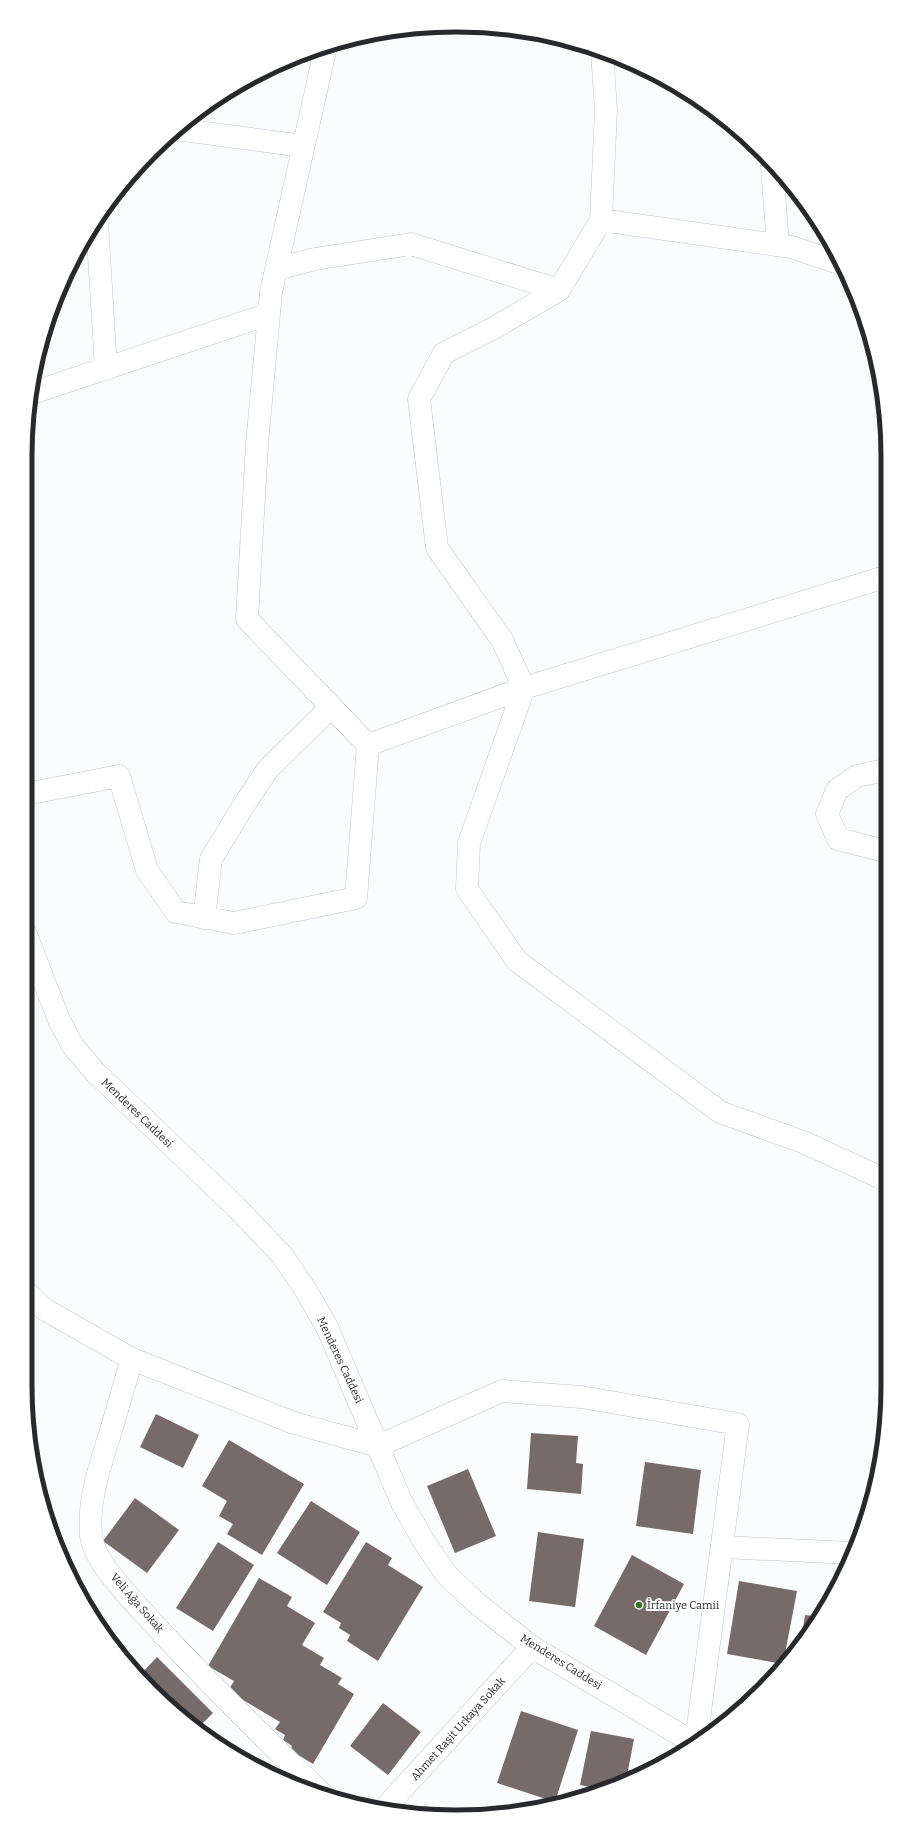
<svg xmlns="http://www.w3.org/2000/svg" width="913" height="1842" viewBox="0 0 913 1842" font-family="Bitter,serif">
<rect width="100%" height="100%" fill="#fbfcfe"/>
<path fill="#766b69" d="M156,1414L199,1435L183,1468L140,1447Z
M531,1433L578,1436L576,1463L583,1464L581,1494L527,1489Z
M229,1440L304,1484L262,1555L227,1534L233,1524L219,1516L227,1501L202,1486Z
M645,1462L701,1470L693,1534L636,1526Z
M468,1469L496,1536L455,1553L427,1486Z
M135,1498L179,1530L147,1573L103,1541Z
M311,1501L360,1532L327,1585L277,1553Z
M538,1532L584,1539L575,1607L529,1601Z
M218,1542L254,1565L213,1631L176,1608Z
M366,1542L392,1558L388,1565L423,1587L378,1661L347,1641L350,1635L339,1628L341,1623L323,1612Z
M632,1555L684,1584L646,1655L594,1626Z
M259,1578L292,1597L287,1606L315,1623L302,1645L324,1658L320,1665L342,1678L338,1684L354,1694L313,1764L290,1750L292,1746L283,1740L285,1735L275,1729L280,1722L228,1691L234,1681L208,1666Z
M739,1581L797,1591L783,1664L727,1654Z
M805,1615L820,1617L801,1642Z
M157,1657L213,1713L197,1729L172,1710L140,1675Z
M383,1703L421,1732L388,1775L350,1746Z
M521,1711L578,1730L555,1802L497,1783Z
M591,1731L634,1739L626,1781L605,1790L580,1785Z"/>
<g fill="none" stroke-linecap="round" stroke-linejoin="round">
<g stroke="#c0c5ce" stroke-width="23">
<path id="minor" d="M602,52L606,110L601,220L559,290L494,328L444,353L419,399L437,548L502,640L524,688L469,843L467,889L517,961L720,1112L803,1142L886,1180
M176,129L303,146
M772,167L778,245
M601,220L791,247L839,263
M97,222L106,369
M276,269L315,259L411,244L559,290
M32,393L269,314
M368,745L524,688L885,577
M885,770L857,776L837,790L827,814L838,839L881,850H886
M26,794L119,776L147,870L176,912L234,923L356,898L368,745L247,619L257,444L271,292L326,46
M204,918L211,859L244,805L268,769L331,707
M25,932L59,1020L73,1046L95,1072L236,1207L282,1255L305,1289L327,1327L402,1503L423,1540L446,1574L474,1601L532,1647L694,1743
M25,1291L44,1309L132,1359L294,1423L378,1446L502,1391L581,1397L738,1424L696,1742
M132,1359C124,1385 117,1411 109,1437C99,1469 88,1501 91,1535C93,1562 135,1603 153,1623C207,1682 264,1737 321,1793
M722,1547L852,1553
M383,1810L532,1647"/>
</g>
<use href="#minor" stroke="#fff" stroke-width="22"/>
</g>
<circle fill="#337a1f" stroke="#fff" stroke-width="1.5" cx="639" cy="1605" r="4"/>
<g text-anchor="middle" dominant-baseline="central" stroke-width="4" stroke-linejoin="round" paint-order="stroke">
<g font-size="11" fill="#27292c" stroke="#fff">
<text transform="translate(137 1113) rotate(44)">Menderes Caddesi</text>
<text transform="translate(340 1360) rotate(65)">Menderes Caddesi</text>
<text transform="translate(137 1603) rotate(49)">Veli Ağa Sokak</text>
<text transform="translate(561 1662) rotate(32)">Menderes Caddesi</text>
<text transform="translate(458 1729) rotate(-48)">Ahmet Raşit Urkaya Sokak</text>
</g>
<g font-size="11" fill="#27292c" stroke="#fff" text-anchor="start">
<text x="647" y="1605">İrfaniye Camii</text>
</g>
</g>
<path d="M0 0H913V1842H0ZM456 32H457A424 424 0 0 1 881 456V1386A424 424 0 0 1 457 1810H456A424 424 0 0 1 32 1386V456A424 424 0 0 1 456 32Z" fill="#fff" fill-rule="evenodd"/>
<path fill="none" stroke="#27292c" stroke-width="5" d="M456 32H457A424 424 0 0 1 881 456V1386A424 424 0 0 1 457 1810H456A424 424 0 0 1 32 1386V456A424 424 0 0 1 456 32Z"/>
</svg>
